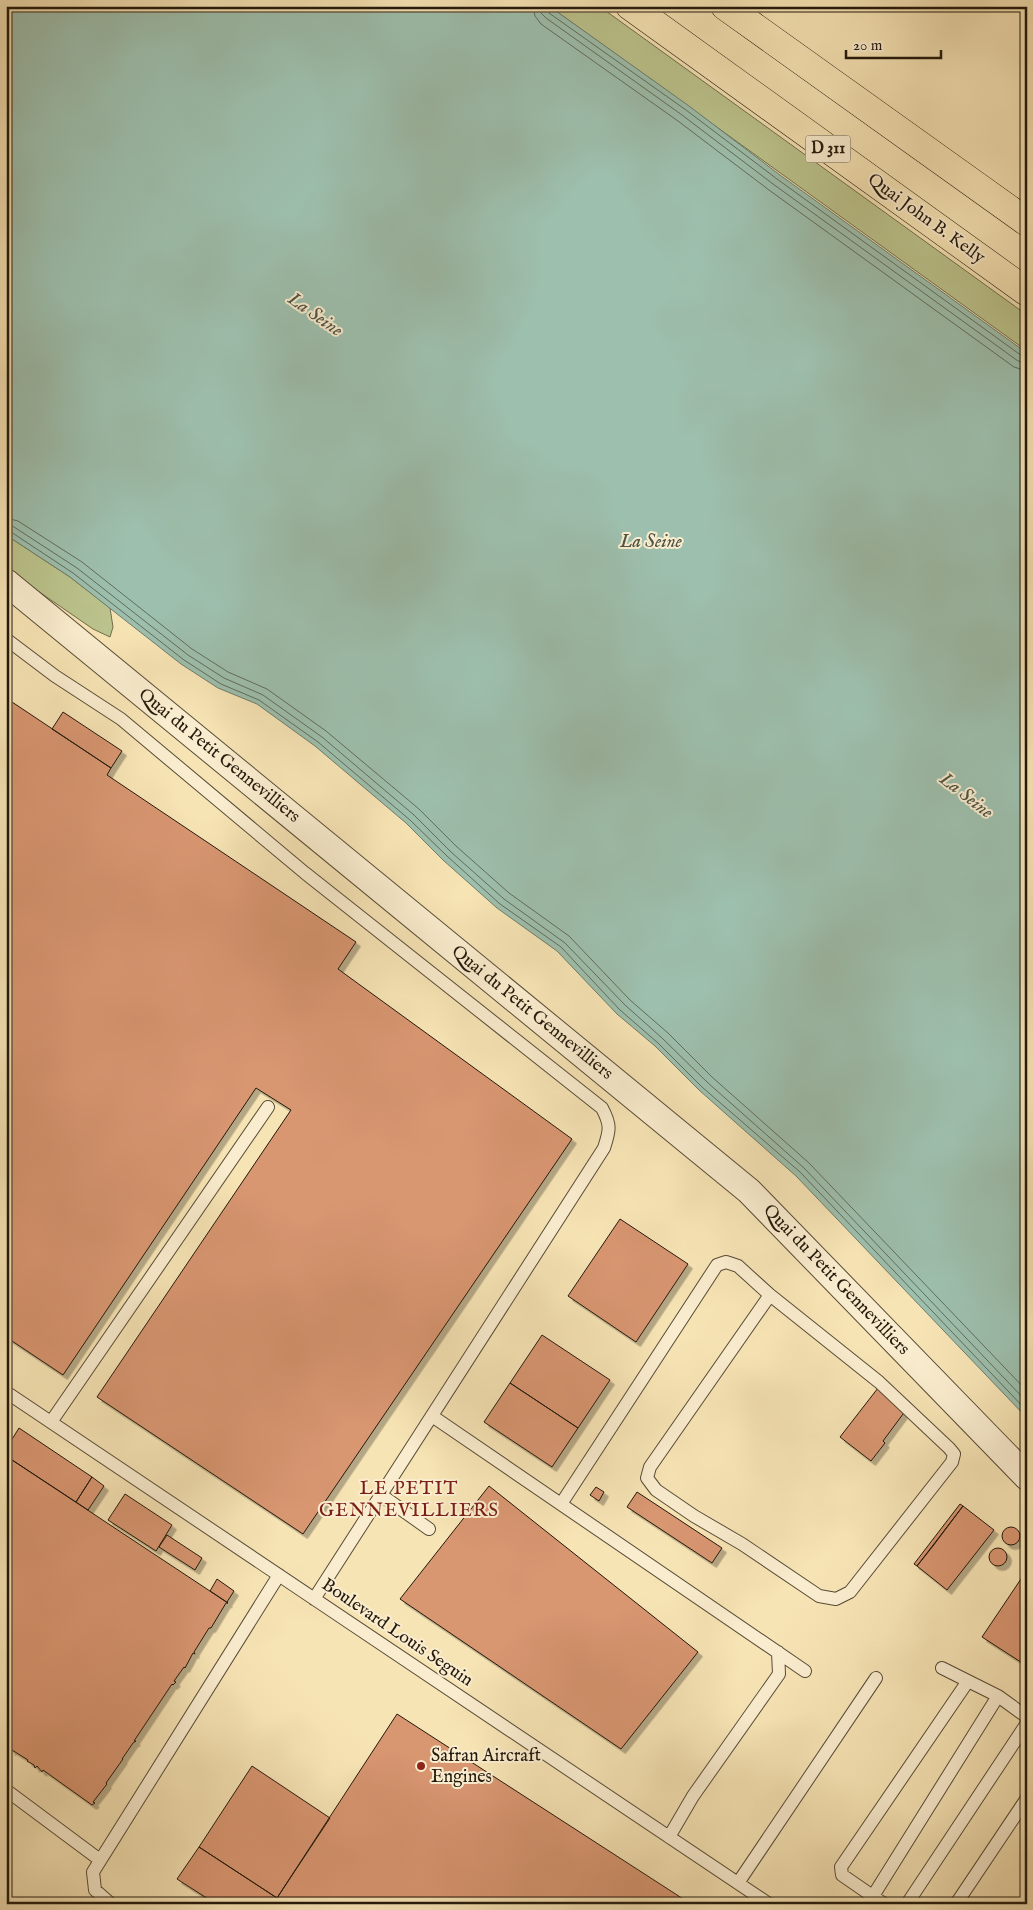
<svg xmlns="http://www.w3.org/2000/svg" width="1033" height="1910" viewBox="0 0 1033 1910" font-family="'IM FELL English',serif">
<defs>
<filter id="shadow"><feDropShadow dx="4.5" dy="4.5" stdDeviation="0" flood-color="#0004"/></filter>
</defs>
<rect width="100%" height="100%" fill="#f7e4b5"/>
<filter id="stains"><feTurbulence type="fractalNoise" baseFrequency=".004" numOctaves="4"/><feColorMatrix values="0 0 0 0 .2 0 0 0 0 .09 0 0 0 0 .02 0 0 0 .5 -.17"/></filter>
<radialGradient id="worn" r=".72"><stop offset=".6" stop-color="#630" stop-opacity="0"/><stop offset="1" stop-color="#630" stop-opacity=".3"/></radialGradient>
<path fill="#bcc48d" stroke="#706e4c" d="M549,6H599L1027,315V351Z
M6,535L70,577L110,608L113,627L110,637L93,629L6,569Z"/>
<path fill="#9dbfad" stroke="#6c7d6d" d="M6,6H549L689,106L780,175L1027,353V1418L796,1176L699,1090L655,1046L617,1014L557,951L497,908L443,860L406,823L315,746L257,704L218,688L181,664L70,577L6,535Z"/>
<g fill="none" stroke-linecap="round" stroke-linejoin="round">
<path stroke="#606c5c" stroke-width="1" d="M533,6L535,16L541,24L678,121L769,190L1014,367L1027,371
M540,6L541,13L546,18L682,115L773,184L1018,361L1027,363
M547,6L549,13L686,110L777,179L1022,356L1027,357
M6,518L18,521L82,562L192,649L228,672L267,689L326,731L419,809L456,846L509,893L569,936L630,1000L668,1033L712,1077L809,1163L1027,1391
M6,525L14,527L77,568L188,655L224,678L263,695L322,737L414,815L451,852L504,899L565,943L625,1005L662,1038L707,1082L804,1168L1027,1402
M6,531L11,532L73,573L184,660L221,684L259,700L318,742L410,820L447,856L500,904L561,947L620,1010L658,1043L702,1087L800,1172L1027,1411"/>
</g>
<path fill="#d89671" stroke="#23190c" filter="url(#shadow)" d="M6,698L111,768L107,775L356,942L338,969L572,1139L303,1534L97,1397L291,1110L256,1088L63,1375L6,1337Z
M63,712L122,751L111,768L52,729Z
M620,1219L688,1264L636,1342L568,1296Z
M542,1335L610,1380L578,1428L510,1383Z
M510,1383L578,1428L552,1467L484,1422Z
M878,1388L906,1410L883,1441L885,1443L871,1461L840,1437Z
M19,1428L92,1477L76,1502L6,1456V1449Z
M6,1456L228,1603H226L211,1628H209L194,1652L195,1654L193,1653L185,1668L184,1667L174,1681L176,1682L173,1685L172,1684L134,1741H136L133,1743L122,1759H123L106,1783L107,1784L93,1802L95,1803L92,1805L43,1770L42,1772L37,1766L35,1768L34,1765L27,1761L28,1760L12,1750L10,1751L11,1749L6,1746Z
M92,1477L104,1486L88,1510L76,1502Z
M489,1486L698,1652L621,1749L400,1599Z
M596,1487L604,1492L599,1501L590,1495Z
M637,1492L722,1548L712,1563L627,1507Z
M125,1494L172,1525L156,1551L108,1520Z
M960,1504L963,1506L933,1546L917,1566L914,1564Z
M963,1506L994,1530L947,1590L917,1566Z
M1002 1536a9 9 0 1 1 18 0a9 9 0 1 1-18 0Z
M167,1535L202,1558L195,1570L159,1547Z
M989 1557a9 9 0 1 1 18 0a9 9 0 1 1-18 0Z
M1027,1570V1666L982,1637Z
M217,1579L234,1591L227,1602L228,1603L210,1591Z
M397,1714L691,1904H273Z
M252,1766L330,1818L277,1898L199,1847Z
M199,1847L277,1898L273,1904H216L177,1879Z"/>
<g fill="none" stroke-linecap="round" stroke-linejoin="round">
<g stroke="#584c36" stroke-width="14">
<path id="service" d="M6,639L55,676L121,719L305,873L602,1108C611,1125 610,1130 604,1148L314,1599
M6,1392L769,1904
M432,1416L805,1671
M51,1422L268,1107
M381,1495L429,1529
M561,1504L717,1265L726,1262L738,1266L770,1295L879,1382L949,1448L954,1454L952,1462L850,1592L836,1599L819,1596L742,1544L694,1516L656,1490L647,1478L650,1467L770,1295
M942,1668L998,1696L1027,1717
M6,1790L100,1860
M669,1837L693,1796L779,1674L778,1652
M738,1883L876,1678
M111,1904L95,1890L93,1872L279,1575
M868,1904L998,1696
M884,1904L842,1875L841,1867L968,1681
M907,1904L1027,1723
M956,1904L1027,1798"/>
</g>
<g stroke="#584c36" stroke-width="28">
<path id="minor" d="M6,582L749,1191L1027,1477"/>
</g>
<g stroke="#23190c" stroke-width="29">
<path id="primary" d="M630,6L1027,292
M725,6L1027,222"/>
</g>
<use href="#service" stroke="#faedcf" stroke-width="12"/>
<use href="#minor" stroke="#faedcf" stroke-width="26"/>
<use href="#primary" stroke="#f7e4b5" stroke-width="28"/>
</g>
<circle fill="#8f2418" stroke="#faedcf" stroke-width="2" cx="421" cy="1766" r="5"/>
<g text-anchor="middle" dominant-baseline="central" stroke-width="4" stroke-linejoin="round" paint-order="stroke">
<rect fill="#faedcf" stroke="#645946" stroke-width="1" x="805.5" y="135.5" width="45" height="27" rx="4"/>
<g font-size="16" font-weight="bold" fill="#23190c">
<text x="828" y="149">D 311</text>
</g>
<g font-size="18" fill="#23190c" stroke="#faedcf">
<text transform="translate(926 219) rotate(36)">Quai John B. Kelly</text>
<text transform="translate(219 756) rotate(39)">Quai du Petit Gennevilliers</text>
<text transform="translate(532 1013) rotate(39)">Quai du Petit Gennevilliers</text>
<text transform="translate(836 1280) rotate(46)">Quai du Petit Gennevilliers</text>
<text transform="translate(397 1633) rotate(34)">Boulevard Louis Seguin</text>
</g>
<g font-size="18" fill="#23190c" stroke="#faedcf" text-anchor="start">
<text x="431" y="1756">Safran Aircraft<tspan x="431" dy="21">Engines</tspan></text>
</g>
<g font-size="19" font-style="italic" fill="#4e5344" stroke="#faedcf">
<text transform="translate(315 315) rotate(35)">La Seine</text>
<text x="651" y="542">La Seine</text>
<text transform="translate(966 796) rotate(38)">La Seine</text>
</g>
<g font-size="19" letter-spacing="1" fill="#7a1f14" stroke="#faedcf">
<text x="409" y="1489">LE PETIT<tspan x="409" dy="22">GENNEVILLIERS</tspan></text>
</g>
</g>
<rect width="1033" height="1910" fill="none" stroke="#f7e4b5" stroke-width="25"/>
<rect x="8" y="8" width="1018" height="1895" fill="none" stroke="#23190c" stroke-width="2.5"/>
<rect x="12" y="12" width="1008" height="1885" fill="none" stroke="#23190c"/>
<path d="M846 50v8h95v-8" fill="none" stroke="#23190c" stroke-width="2.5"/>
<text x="853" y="50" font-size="15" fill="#23190c" stroke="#faedcf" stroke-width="4" paint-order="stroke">20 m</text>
<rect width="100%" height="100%" filter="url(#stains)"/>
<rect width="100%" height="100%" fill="url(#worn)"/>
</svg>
